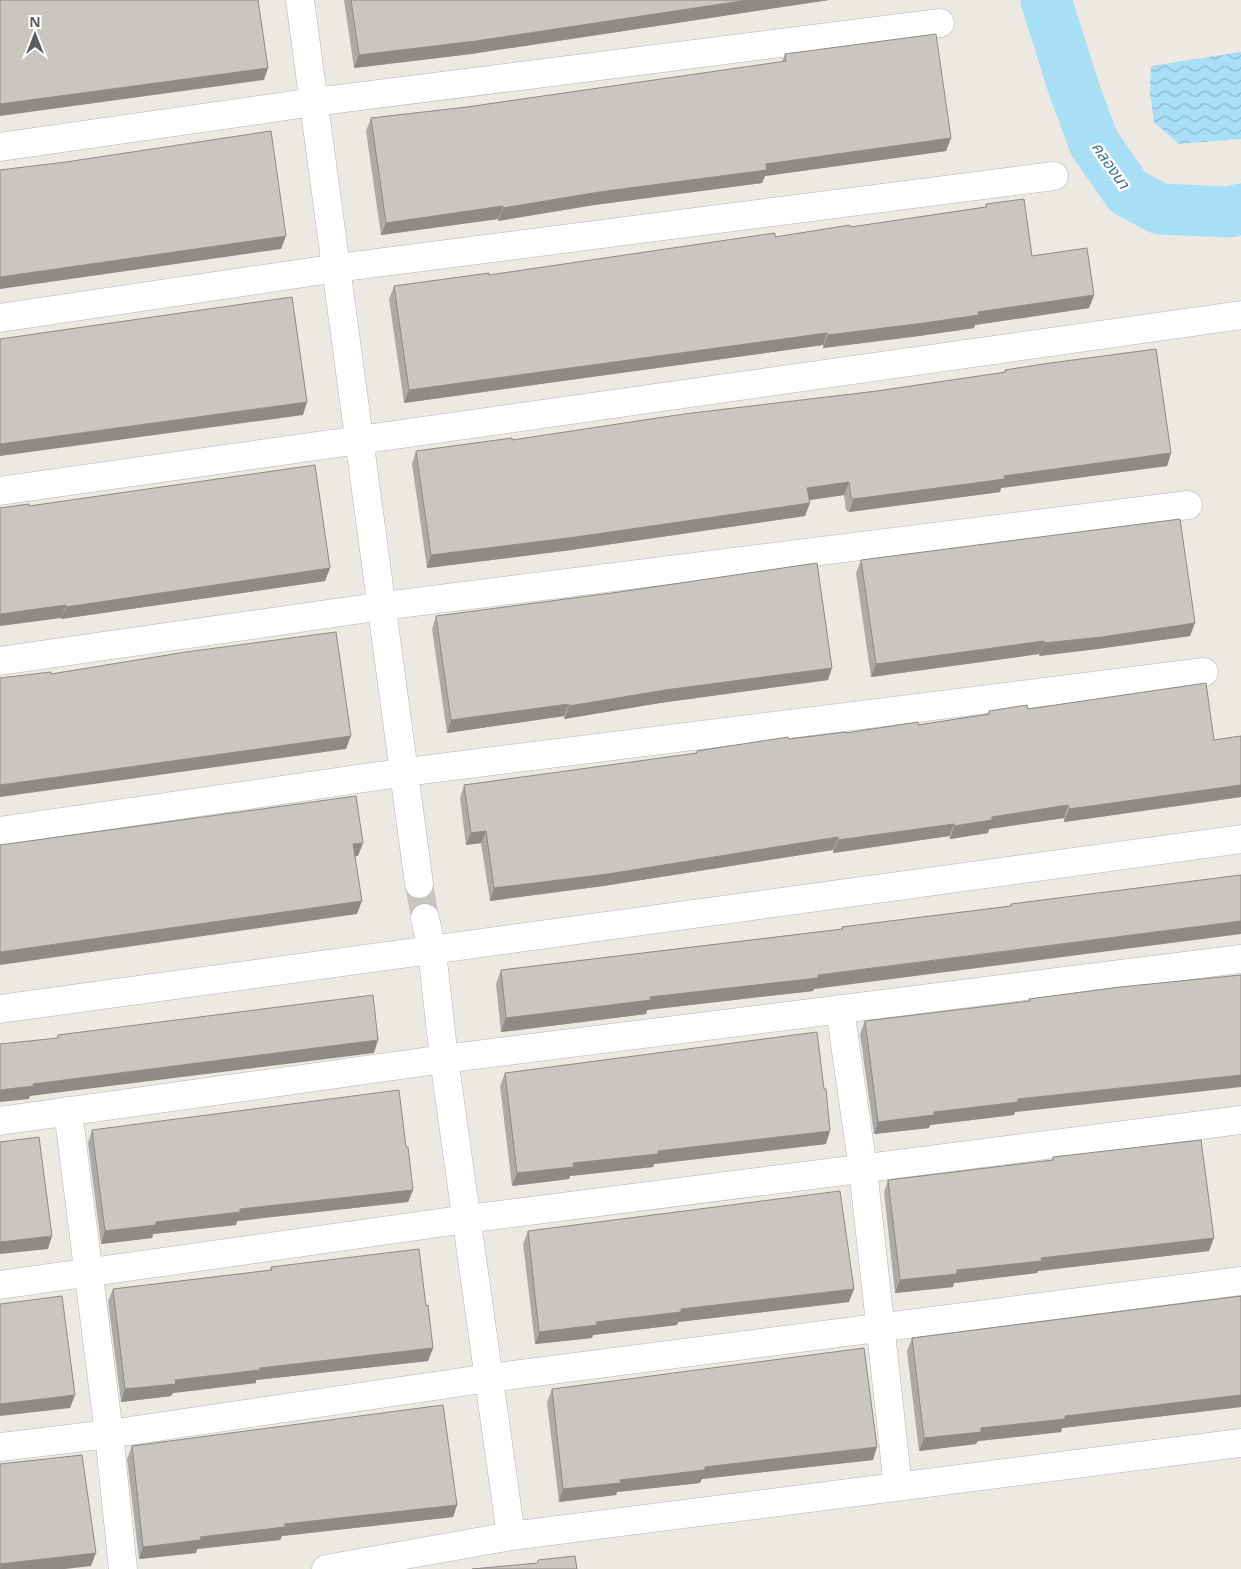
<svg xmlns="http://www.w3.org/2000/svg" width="1241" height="1569" viewBox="0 0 1241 1569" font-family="'Open Sans','Noto Sans Thai',sans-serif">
<defs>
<pattern id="water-waves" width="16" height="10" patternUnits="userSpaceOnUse" patternTransform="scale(1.25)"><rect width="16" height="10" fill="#a8dff6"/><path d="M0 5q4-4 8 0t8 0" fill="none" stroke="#8cb8cb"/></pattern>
</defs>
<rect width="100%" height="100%" fill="#ece8e2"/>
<path fill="url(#water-waves)" d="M1241,52V139L1179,144L1154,122L1150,92L1151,66Z"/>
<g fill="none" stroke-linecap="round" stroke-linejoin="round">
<path stroke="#a8dff6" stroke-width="51" d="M1046,0L1074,89L1094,143L1128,192L1160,209L1229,212L1241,209"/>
<path stroke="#c8c6c2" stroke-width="28" stroke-dasharray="28 14" stroke-linecap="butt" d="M419,884L425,918"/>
<g stroke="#b2b5b8" stroke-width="29">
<path id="minor" d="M300,0L419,884
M0,147L314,102L940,23
M0,318L337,268L1054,176
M0,491L1241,315
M0,661L383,606L1188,505
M0,831L406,772L1204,672
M425,918L432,951L444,1059L511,1536
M0,1009L1241,839
M840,1009L863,1169L898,1487
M68,1111L109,1434L123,1569
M0,1121L444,1059L1241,959
M0,1285L467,1219L1241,1120
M0,1447L109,1434L489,1378L1241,1281
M326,1569L511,1536L1241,1443"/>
</g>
<use href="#minor" stroke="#fff" stroke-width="28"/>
</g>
<path fill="#ada9a6" d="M344,0H829L471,54L354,68Z
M785,54L951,138L946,151L765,176L762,183L594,205L498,221V219L381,235L366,131L371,118L467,107L782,62Z
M986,204L1032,256L1094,295L1089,308L975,325L974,328L919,336L823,348V345L404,403L389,299L394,286L489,275L851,227L985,207Z
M1005,370L1171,453L1167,466L1001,488L1000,492L849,512L846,510L844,495L809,500L805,516L571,550L427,568L412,464L416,451L512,440L877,391L1004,373Z
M29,506L330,568L325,581L61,619Z
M861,560L1190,636L1097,649L1039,656V654L871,677L856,573Z
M436,616L828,680L660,703L564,719V716L447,733L432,629Z
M1028,709L1214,740L1241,736V797L1064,822V818L989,829L988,833L950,839L949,836L833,853V850L603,886L490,901L481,843L466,845L460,798L464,785L696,754L697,751L789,739L918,725L988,714L989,711Z
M1241,875L814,989L813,991L647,1010L646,1014L501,1032L496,984L501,970L841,929L842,927L1010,906L1011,904Z
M1120,987L1015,1112L1014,1115L930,1125L929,1128L874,1134L860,1034L865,1021L1028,1002L1029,999Z
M505,1073L826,1144L654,1164L653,1167L570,1176L569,1179L512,1186L500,1086Z
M92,1130L406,1147L413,1190L408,1202L237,1221L236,1225L153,1234L152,1238L101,1244L88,1143Z
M1053,1157L1209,1251L1038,1271L1037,1273L954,1283L953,1287L895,1293L884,1192L888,1180L1052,1160Z
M528,1231L849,1302L678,1322L677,1325L593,1335L592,1338L535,1344L523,1244Z
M271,1267L426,1306L433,1348L428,1361L256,1380V1383L173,1393L171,1396L121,1402L108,1301L113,1289L270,1270Z
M1241,1296V1407L1062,1428L1061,1432L978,1441L976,1444L919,1451L907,1351L912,1338Z
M552,1389L873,1460L702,1479L700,1483L617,1492L616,1495L559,1502L547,1402Z
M132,1446L457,1505L453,1517L282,1536L280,1540L197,1549L196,1553L139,1559L127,1459Z"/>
<path fill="#8d8a87" d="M748,0H829L471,54L354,68L359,55Z
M268,68L264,80L0,116V104Z
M951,138L946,151L765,176L762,183L594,205L498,221L503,208L766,164Z
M503,206L498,219L381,235L386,223Z
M286,236L281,249L0,289V277Z
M1094,295L1089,308L975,325L974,328L919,336L823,348L828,335L978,312Z
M827,333L823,345L404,403L409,390Z
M307,402L303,415L0,456V444Z
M1171,453L1167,466L1001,488L1000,492L849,512L854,499L1004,476Z
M849,482L844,495L803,501L807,488Z
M810,503L805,516L571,550L427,568L431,555Z
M330,568L325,581L61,619L66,607Z
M66,605L61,618L0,626V614Z
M1195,623L1190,636L1097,649L1039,656L1044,643Z
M1044,641L1039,654L871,677L876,664Z
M832,668L828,680L660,703L564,719L569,706L665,690Z
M569,704L564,716L447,733L451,720Z
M351,736L346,749L0,797V785Z
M1241,785V797L1064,822L1069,809Z
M1068,805L1064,818L989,829L988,833L950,839L954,826L992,817Z
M954,824L949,836L833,853L838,840Z
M486,831L481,843L466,845L471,833Z
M838,837L833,850L603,886L490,901L494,888Z
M363,843L358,856L349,857L353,844Z
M362,901L357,914L0,965V952Z
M1241,921V934L814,989L813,991L647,1010L646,1014L501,1032L506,1018L650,997Z
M378,1040L374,1053L30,1096L29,1099L0,1102V1090L33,1084Z
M1241,1075V1087L1015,1112L1014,1115L930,1125L929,1128L874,1134L878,1122L934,1112L1018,1099Z
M830,1131L826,1144L654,1164L653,1167L570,1176L569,1179L512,1186L517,1173L573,1163L658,1151Z
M413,1190L408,1202L237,1221L236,1225L153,1234L152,1238L101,1244L105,1231L156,1222L240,1209Z
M52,1236L48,1249L0,1254V1242Z
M1214,1238L1209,1251L1038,1271L1037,1273L954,1283L953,1287L895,1293L900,1280L957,1270L1041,1258Z
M854,1289L849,1302L678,1322L677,1325L593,1335L592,1338L535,1344L539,1332L681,1309Z
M433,1348L428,1361L256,1380V1383L173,1393L171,1396L121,1402L125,1389L175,1380L260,1368Z
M75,1395L70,1408L0,1416V1404Z
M1241,1395V1407L1062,1428L1061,1432L978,1441L976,1444L919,1451L924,1438L981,1428L1065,1416Z
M877,1447L873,1460L702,1479L700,1483L617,1492L616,1495L559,1502L563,1489L705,1467Z
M457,1505L453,1517L282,1536L280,1540L197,1549L196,1553L139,1559L143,1547L285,1524Z
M96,1553L91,1566L65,1569H0V1564Z"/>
<path fill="#c9c5c1" stroke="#8d8a87" d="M0,0H258L268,68L0,104Z
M351,0H748L476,41L359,55Z
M936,34L951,138L766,164L767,170L599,192L503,208V206L386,223L371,118L467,107L786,61L785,54Z
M271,131L286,236L0,277V170L66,162Z
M1024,199L1032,256L1087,248L1094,295L978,312L979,315L924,323L828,335L827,333L409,390L394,286L489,273V275L775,233V237L850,225L851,227L986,207V204Z
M292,297L307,402L0,444V339Z
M1156,349L1171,453L1004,476L1005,479L854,499L851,497L849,482L807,488L810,503L576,537L431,555L416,451L512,438V440L684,414L877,391L1006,372L1005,370L1043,364Z
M315,465L330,568L66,607V605L0,614V508L29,504V506Z
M1180,519L1195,623L1102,637L1044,643V641L876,664L861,560Z
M817,563L832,668L665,690L569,706V704L451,720L436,616L612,593Z
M336,632L351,736L0,785V678L51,672V674L186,652Z
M1206,683L1214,740L1241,736V785L1069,809L1068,805L992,817V820L954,826V824L838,840V837L608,874L494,888L486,831L471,833L464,785L697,753V751L788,737L789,739L846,732V733L918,722V725L989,714V711L1027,705L1028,709Z
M356,796L363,843L353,844L362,901L0,952V845Z
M1241,875V921L818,975V978L650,997L651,1000L506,1018L501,970L843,929L842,927L1011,906V904Z
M1241,975V1075L1018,1099V1102L934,1112V1115L878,1122L865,1021L1030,1001L1029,999L1120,987Z
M373,995L378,1040L33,1084L34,1086L0,1090V1044L58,1038V1035Z
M817,1032L824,1089H826L830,1131L658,1151V1154L573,1163L574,1167L517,1173L505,1073Z
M399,1090L406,1147H408L413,1190L240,1209V1212L156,1222V1225L105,1231L92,1130Z
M39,1137L52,1236L0,1242V1142Z
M1201,1140L1214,1238L1041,1258L1042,1261L957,1270V1274L900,1280L888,1180L1053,1160V1157Z
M840,1191L854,1289L681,1309V1312L596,1322L597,1325L539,1332L528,1231Z
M419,1249L426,1306L428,1305L433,1348L260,1368V1370L175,1380L176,1384L125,1389L113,1289L272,1270L271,1267Z
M62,1296L75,1395L0,1404V1304Z
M1241,1296V1395L1065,1416V1419L981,1428V1432L924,1438L912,1338Z
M864,1348L877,1447L705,1467V1470L620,1480L621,1483L563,1489L552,1389Z
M443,1405L457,1505L285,1524V1527L200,1537L201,1540L143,1547L132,1446Z
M82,1455L96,1553L0,1564V1464Z
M575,1556L577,1569H472L538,1563V1560Z"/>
<g text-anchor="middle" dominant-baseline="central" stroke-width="5" stroke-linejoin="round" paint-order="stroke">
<g font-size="16" font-style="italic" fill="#427795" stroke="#fff">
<text transform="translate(1111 165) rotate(55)">คลองนา</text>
</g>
</g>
<g transform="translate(35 35)" stroke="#ffffff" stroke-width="4" paint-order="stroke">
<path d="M0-4L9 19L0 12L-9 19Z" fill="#5a5e61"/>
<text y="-8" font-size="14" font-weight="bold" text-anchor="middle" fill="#5a5e61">N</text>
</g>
</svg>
